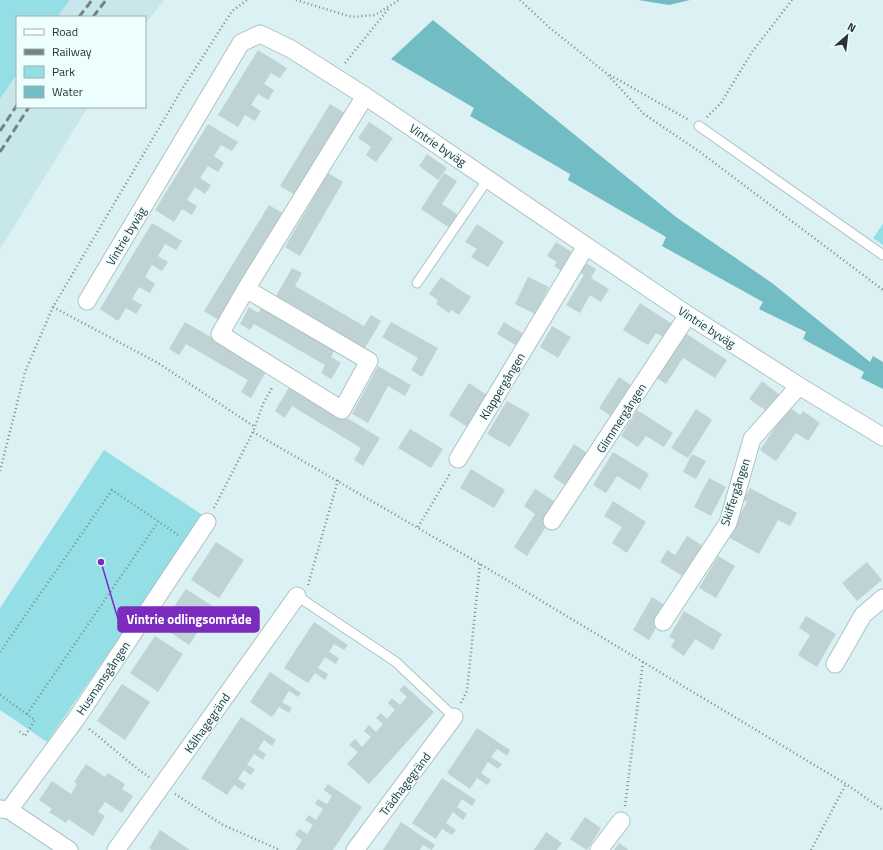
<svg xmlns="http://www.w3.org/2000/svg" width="883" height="850" viewBox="0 0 883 850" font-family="'Titillium Web',sans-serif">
<rect width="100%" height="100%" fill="#dcf1f3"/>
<path fill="#c8e7ea" d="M70,0H164L145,24V17H57Z
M17,74V107H88L0,249V99Z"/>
<path fill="#94dfe6" d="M0,0H70L57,17H17V74L0,99Z
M883,224V245L873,238Z
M104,450L204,516L47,742L0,710V608Z"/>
<path fill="#72bdc4" d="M638,0H690L669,5Z
M433,20L676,217L772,283L870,362L873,356L883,362V389L861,378L864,372L803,339L806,332L759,309L763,302L662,246L666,237L568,180L570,174L470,116L474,108L391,59Z"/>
<path fill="#bfd3d5" d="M258,50L287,68L280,78L271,73L264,84L274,90L268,100L258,94L251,105L261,111L255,121L245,115L238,127L218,115Z
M330,104L345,113L295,195L280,186Z
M369,122L393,138L376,162L366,155L371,147L358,138Z
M208,124L238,142L232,151L221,145L214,156L224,163L218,172L208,166L200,178L211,185L205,194L195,187L187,200L197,206L192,215L182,209L174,222L155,210Z
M427,154L447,168L438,180L419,166Z
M328,173L343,182L300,256L285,247Z
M444,173L457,181L442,204L460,216L451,229L421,209Z
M269,205L284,214L219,320L204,311Z
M152,223L182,241L176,250L165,244L158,256L168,262L162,271L152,265L145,277L155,284L150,293L139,287L132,299L142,305L136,314L126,308L118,321L100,309Z
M477,224L504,242L488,267L471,257L477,249L465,242Z
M556,242L575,254L564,273L554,266L557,262L547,256Z
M581,260L596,269L591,278L609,289L601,302L590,295L580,313L566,305L584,275L575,270Z
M292,268L302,273L295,286L364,326L371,315L381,321L365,348L276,296Z
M441,277L471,297L459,315L452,310L449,313L436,304L438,300L429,294Z
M528,277L549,287L535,314L515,304Z
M640,303L677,327L668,340L656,333L648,345L623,330Z
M249,307L258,313L262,307L335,349L331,357L341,363L331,379L321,373L325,365L254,324L250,330L240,324Z
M185,322L267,370L251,398L241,392L248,380L186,344L179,355L169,349Z
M391,322L438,348L422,377L411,370L418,358L382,337Z
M504,322L529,337L522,349L497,334Z
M552,326L571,337L558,358L540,347Z
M682,331L727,360L715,378L683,358L666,384L654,376Z
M378,366L411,385L405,396L388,386L368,423L352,414Z
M619,377L635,388L615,419L599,408Z
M762,381L780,395L768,412L749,399Z
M469,383L490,397L469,428L449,415Z
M291,384L380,438L363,466L354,460L361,448L292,406L285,418L275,411Z
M507,401L530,414L510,447L487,434Z
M789,407L800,415L803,411L820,423L808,441L796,433L776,461L760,450Z
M696,409L712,420L688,458L671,448Z
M637,410L673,433L664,447L646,436L638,447L621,436Z
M410,429L443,449L431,468L398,448Z
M574,444L590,455L568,487L553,477Z
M613,452L649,474L640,490L617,476L606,493L593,485Z
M692,454L706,461L696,479L683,472Z
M471,469L505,490L494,508L460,488Z
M709,478L726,487L711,516L694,507Z
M750,488L797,513L790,526L778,520L759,554L728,537L747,502L743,500Z
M535,489L560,505L527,556L514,547L535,514L524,506Z
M613,501L646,522L627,553L612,543L622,527L604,516Z
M687,536L703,546L684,577L660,562L667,550L675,555Z
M216,542L244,560L219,598L191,580Z
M718,556L735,566L716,598L699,588Z
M867,562L882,580L857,601L842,583Z
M186,589L214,607L189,645L161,626Z
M652,597L668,607L649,640L633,630Z
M684,611L722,634L713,650L695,639L684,656L671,647L675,640L669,637Z
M806,616L836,634L817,667L798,655L810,635L799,628Z
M314,622L348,645L344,650L334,644L329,652L339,658L336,664L325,657L318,668L328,674L325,680L315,673L308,683L284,668Z
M155,636L183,654L158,692L130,673Z
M270,672L301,693L298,697L289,691L282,702L292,708L289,713L279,707L272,717L250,702Z
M122,684L150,702L125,740L97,721Z
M404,685L434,712L369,784L347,764L358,752L349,745L355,739L362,747L371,737L364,731L369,725L376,732L383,724L376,718L381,713L387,719L395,710L388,703L392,698L400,705L407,697L399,690Z
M241,717L276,740L272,746L264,740L258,749L266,754L263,760L254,754L247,765L255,769L251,775L244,770L238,779L246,784L242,790L234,785L227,795L201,778Z
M477,728L510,750L507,756L497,749L491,757L502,764L498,769L488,762L481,773L491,780L487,785L477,778L470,789L447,773Z
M86,764L105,777L108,773L125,784L122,789L133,796L122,813L105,802L98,812L105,816L93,836L68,819L66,823L49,812L52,809L39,800L52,781L71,794L77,784L74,782Z
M442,778L476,800L472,806L462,799L457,807L467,814L463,820L453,812L446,823L456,830L452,835L442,829L436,839L412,823Z
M328,784L362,807L333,850H296L302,840L295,835L299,829L307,834L313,825L305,820L309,815L316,820L323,809L315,804L318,799L327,804L332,796L324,790Z
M585,817L601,828L587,850L570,839Z
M401,822L435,845L432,850L423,845L420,850H383Z
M160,830L190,850H152L149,848Z
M546,832L562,843L557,850H534Z
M619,843L629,850H614Z"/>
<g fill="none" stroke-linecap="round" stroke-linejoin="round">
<g stroke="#aec2c4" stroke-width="11">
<path id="lane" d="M699,126L883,255
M417,283L488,179
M297,596L396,662L454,717"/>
</g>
<g stroke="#aec2c4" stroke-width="19">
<path id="street" d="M246,289L369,361L342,410L220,334L246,289L365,96
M87,301L241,43L260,34L291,49L365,96L688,315L799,386L883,437
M458,459L586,246
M552,521L688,315
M663,622L728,523L752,439L799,386
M835,664L863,615L883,598
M0,809L9,810L69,850
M9,810L76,719L207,522
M116,850L297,596
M355,850L454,717
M599,850L621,821"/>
</g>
<path stroke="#7d8b8c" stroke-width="2.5" stroke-dasharray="1 3" stroke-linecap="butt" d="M296,0L352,17L375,15L399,0
M520,0L550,28L606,73L644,114L700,152L883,290
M345,63L389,8
M610,75L689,120
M707,117L721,103L752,52L792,0
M53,307L158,363L255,427
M253,432L480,564L846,784L883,810
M0,471L25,372L53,307L179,94L232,11L247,0
M214,508L253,432L263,404L273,386
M418,527L451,472
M308,585L338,480
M0,652L112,490L178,535
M0,695L35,720L25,736L18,730
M461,703L467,691L480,564
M27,714L158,522
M89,729C110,745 127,762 149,777
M175,794L223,825L280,850
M625,806L643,662
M811,850L846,784"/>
<use href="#lane" stroke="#fff" stroke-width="9"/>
<use href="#street" stroke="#fff" stroke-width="17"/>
<path stroke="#758384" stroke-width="3" stroke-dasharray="8 4" stroke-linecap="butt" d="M79,17L92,0
M93,17L106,0
M0,131L17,105
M0,152L29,107"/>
</g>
<g text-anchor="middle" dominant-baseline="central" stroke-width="3" stroke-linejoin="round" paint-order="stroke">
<g font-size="12" fill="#2b3334" stroke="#edfeff">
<text transform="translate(438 145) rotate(34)">Vintrie byväg</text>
<text transform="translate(126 236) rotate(-59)">Vintrie byväg</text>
<text transform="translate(707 327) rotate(33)">Vintrie byväg</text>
<text transform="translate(502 386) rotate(-59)">Klappergången</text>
<text transform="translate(621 418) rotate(-57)">Glimmergången</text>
<text transform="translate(735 492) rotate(-72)">Skiffergången</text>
<text transform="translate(103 678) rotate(-56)">Husmansgången</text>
<text transform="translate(207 723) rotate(-55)">Kålhagegränd</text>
<text transform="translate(405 784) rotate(-53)">Trädhagegränd</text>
</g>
</g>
<path fill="none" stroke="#7b2cbf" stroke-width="1.5" d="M101 562L118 619"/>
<circle fill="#7b2cbf" stroke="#edfeff" stroke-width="1.5" cx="101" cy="562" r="4"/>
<rect fill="#7b2cbf" stroke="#7b2cbf" stroke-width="1.5" x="118" y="607" width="141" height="25" rx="4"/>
<g font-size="13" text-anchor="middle" font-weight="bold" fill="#fff">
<text x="189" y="624">Vintrie odlingsområde</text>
</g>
<rect x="16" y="16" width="130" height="92" fill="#edfeff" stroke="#9fadae"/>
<rect x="24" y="29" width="20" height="6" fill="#ffffff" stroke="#9fadae"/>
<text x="52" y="36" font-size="12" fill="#2b3334">Road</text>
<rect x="24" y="49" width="20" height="6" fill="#758384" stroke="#9fadae"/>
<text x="52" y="56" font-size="12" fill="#2b3334">Railway</text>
<rect x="24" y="66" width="20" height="12" fill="#94dfe6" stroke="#9fadae"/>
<text x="52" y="76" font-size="12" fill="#2b3334">Park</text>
<rect x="24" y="86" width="20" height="12" fill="#72bdc4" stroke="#9fadae"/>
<text x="52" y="96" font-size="12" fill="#2b3334">Water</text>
<g transform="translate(847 36) rotate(28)" stroke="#edfeff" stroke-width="3" paint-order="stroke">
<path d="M0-3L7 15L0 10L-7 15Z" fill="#2b3334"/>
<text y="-6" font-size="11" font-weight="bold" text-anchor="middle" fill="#2b3334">N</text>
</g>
</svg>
